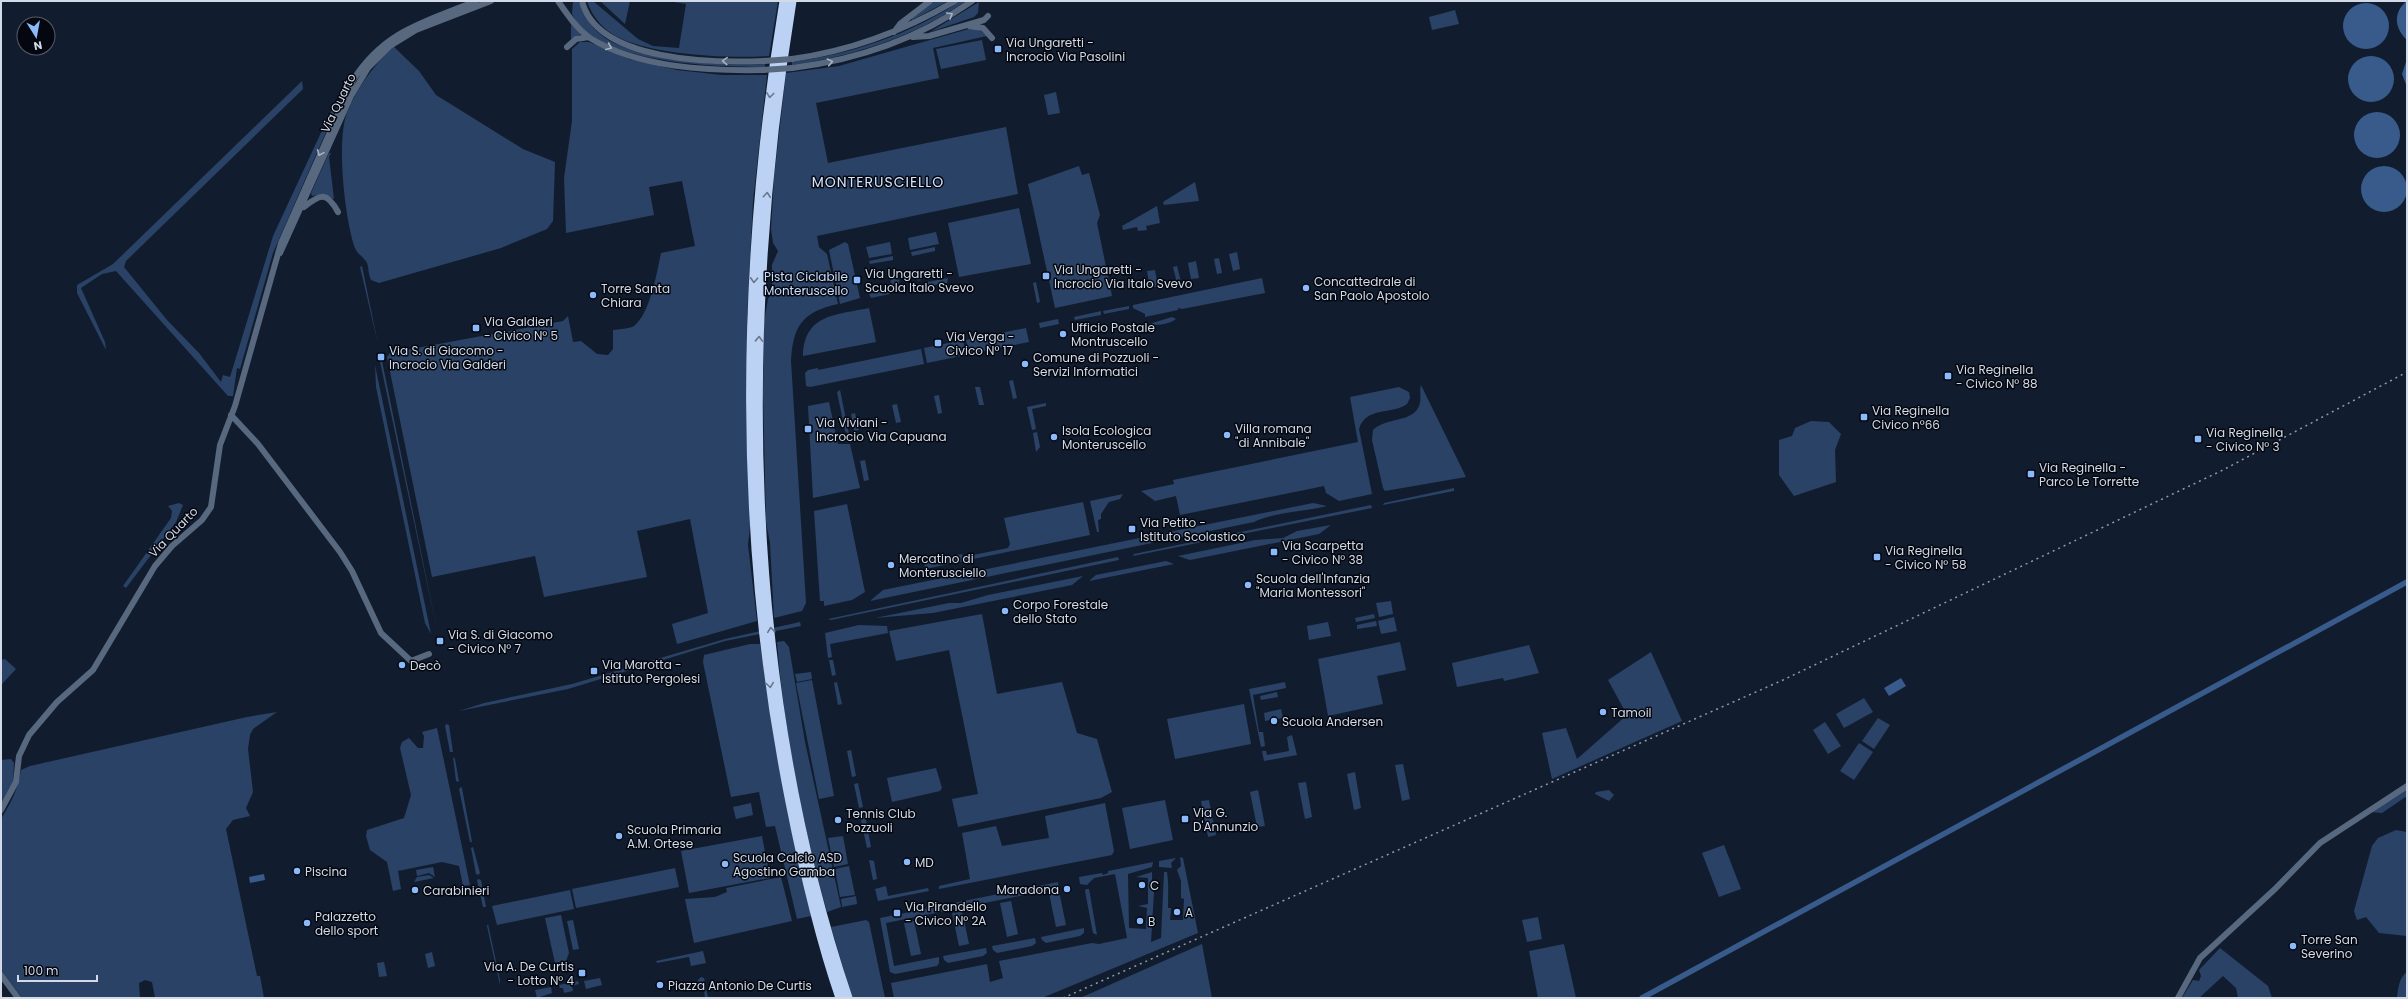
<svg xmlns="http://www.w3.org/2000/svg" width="2408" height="999" viewBox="0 0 2408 999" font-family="Poppins,sans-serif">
<rect width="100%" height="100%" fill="#111d2f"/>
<path fill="#2a4265" d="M573,1H579C583,13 590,26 600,34C629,60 726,67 765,64V67C717,67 595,64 572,14Z
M587,1H593L638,39L653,46L679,48L686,4L668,1H778L769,56C730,59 638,55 608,31C598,23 591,13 587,1Z
M600,1H630L625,24Z
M935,1H948L912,20V18Z
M960,1H966C914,37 854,56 792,65V62C851,54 910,35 960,1Z
M979,2L978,13L974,17L930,32Z
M1455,10L1459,24L1432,30L1429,17Z
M571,24L581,34L571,39Z
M972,28L981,31L987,36L933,48L939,78L816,103L828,163L1006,127L1018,194L817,236L819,247L827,254L838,304C802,312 793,326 791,361L806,603L802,611L774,618L770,543L766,522L763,394L764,322L768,299L772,292V265L778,251L773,243L771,229L774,178L786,73L839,66Z
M982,40L986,60L941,69L936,49Z
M580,42H589L629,59L677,70L722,75H767L753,201L747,317V423L751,517L748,545L757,621L677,644L672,624L708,613L690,519L637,531L647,577L544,597L535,556L432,577L387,357L390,353L563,321L568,316L573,342L581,341L597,354L608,355L613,349V330C619,329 629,329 634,326C650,314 657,272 661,253L695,246L682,181L649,187L654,215L566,233L564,178L572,121V49Z
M393,46L419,71L436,95L523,149L555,162L553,221L547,229L501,248L379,283L371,280C368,274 369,268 367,263C364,257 357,254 355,248C345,220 336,141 347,113C357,87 374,66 393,46Z
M302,81L303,89L126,261L124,267L167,320L199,353L221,382L223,375L230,377L273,236L332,109H336L273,253L240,369L237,368L233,396H228L116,271L102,274L81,288L105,342L106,350L77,293V285L113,264Z
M1056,92L1060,113L1048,115L1044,95Z
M329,153H331L329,157L334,199L324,194L312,196L311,193Z
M1079,166L1082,175L1089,173L1100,215L1097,223L1112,296L1055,308L1028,184Z
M1195,182L1199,201L1164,205L1163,202Z
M1157,206L1160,223L1146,226L1147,230L1138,231L1137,227L1123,230L1122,226Z
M1019,208L1031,264L959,277L948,223Z
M936,232L939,244L910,250L908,238Z
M845,242L848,244L860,298L840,304L829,250Z
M890,242L892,254L869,258L866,247Z
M935,247V251L912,256L911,252Z
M1237,252L1240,269L1233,271L1229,254Z
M893,256V260L870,264L869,261Z
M1219,258L1222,273L1217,274L1214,259Z
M1196,261L1199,278L1191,279L1188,263Z
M362,266L378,344L360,267Z
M1177,266L1181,282L1177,283L1173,267Z
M1155,270L1158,286L1150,288L1147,271Z
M914.5 276a4.5 4.5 0 1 1 9 0a4.5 4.5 0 1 1-9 0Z
M890.5 281a4.5 4.5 0 1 1 9 0a4.5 4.5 0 1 1-9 0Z
M948,278L947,283L928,286L927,282Z
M1262,278L1265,293L1182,309L1178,308V310L1145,317V314L1133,308V305Z
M1036,282L1040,302L1037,303L1033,283Z
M890,290V294L871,298L869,294Z
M1129,306V309L1104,314L1103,311Z
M869,308L876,342L803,356C804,314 836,315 869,308Z
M1101,311V315L1075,320L1074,317Z
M1172,317L1176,319C1170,324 1156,326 1149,324Z
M1058,319L1059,324L1040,328L1039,323Z
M1026,328L1029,342L969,354L966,340Z
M963,340L966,355L927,363L924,348Z
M921,349L924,364L810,387L806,386L805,373L808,370L818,368V370Z
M381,356L437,630L379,357Z
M375,365L431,634L425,623L376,387Z
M1013,380L1017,398L1013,399L1009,381Z
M1421,385L1466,477L1385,491L1383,488L1372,440L1373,430C1386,417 1412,423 1419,406C1422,399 1419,392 1421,385Z
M975,387H980L984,405H979Z
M1399,387L1409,392L1410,398L1407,404C1392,415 1366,406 1359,429L1372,494L1339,501L1326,493L1324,486L1180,515L1176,496L1155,501L1141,491L1174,484L1173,480L1358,442L1350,397Z
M840,390L849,434H848L845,431L837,392Z
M939,395L942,413L938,414L934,396Z
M829,402L838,444H850L860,488L813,498L808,406Z
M1046,403V406L1032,409L1036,429L1032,430L1027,407Z
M897,404L901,422L896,423L892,405Z
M855,413L859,430L854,431L851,414Z
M1811,421L1829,422L1841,434L1835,450L1836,482L1794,496L1779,475V440L1792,436L1795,428Z
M1037,432L1040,447L1036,452L1033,433Z
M865,460L869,480L864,481L860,461Z
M1454,488V491L1383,505L1384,503Z
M1123,494L1120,499L1109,502L1101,514V519L1098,520L1099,532H1097L1090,501Z
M1083,502L1090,535L925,569L924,561L962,554L963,557L1008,548L1010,544L1004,518Z
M179,503L183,505L176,522L126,588L123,586L171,518L172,511L168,506Z
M1313,503L1327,506C1303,512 1275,512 1254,522L870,601L883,590Z
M847,504L865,592L852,600L824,606V601H820L814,511Z
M1371,505L1372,508L1133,556L1134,554Z
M1331,525L1319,534L1190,560L1178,556L1255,540L1283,538L1297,531Z
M1118,557L1119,560L831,620L828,619Z
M1166,561L1174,564L1089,581L1096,575Z
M1083,576L1072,585L933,613L875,618L949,603H961L988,595Z
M1391,601L1393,614L1379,617L1376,603Z
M982,614L997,694L1062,682L1077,733L1097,739L1112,792L1101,798L958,827L952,799L978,794L949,650L896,661L889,631Z
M1374,614L1375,618L1356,622L1355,618Z
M1394,617L1397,631L1381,634L1378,621Z
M1376,621L1377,626L1357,629V625Z
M800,622L801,626L725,641L568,689L459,711L484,703L572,684L725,639Z
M1328,622L1331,636L1309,640L1307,626Z
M859,625L887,626L888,633L830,644L832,657L828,658L825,633Z
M784,641L789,647L805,742L841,907L827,912C803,824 784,733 777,642Z
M1400,642L1406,670L1377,676L1383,704L1328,716L1318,659Z
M750,644H760L778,763L811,916L797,919L775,826L766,827L759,792L731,797L703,662L704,655Z
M1529,645L1539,673L1504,681L1503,678L1457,687L1452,663Z
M1651,652L1682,721L1552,779L1542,733L1566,728L1577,759L1627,715L1608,680Z
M5,659L16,669L1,685V660Z
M829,660H833L836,675L832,676Z
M811,672L812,679L797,682L795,674Z
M812,680L834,796L819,799L796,683Z
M837,682L842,704L838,705L834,683Z
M1285,682L1286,688L1253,695L1259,732H1263L1265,746L1261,747L1249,689Z
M1277,692L1278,697L1261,700L1260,696Z
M1864,698L1873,712L1844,728L1836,714Z
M1244,704L1251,744L1175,759L1167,719Z
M1281,709L1283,718L1265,721L1264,713Z
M277,712L253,729L250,735L248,749L253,792L246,808L250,816L233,820L226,829L257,976H260L264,998H155L152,982L145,980L139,983L140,998H22L1,970V819C11,803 18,789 21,770L30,766L247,717Z
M1878,718L1890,725L1874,749L1862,741Z
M1825,722L1841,746L1828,754L1813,730Z
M446,724L449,725L453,752H450L445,726Z
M437,728L470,885L463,886L459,866L442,862L398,871L401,889L393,891L387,862L370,850L366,836L367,830L404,818L411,795L400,748L402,742L409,738L418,748H423L424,736L422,732Z
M1292,735L1297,755L1264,761L1262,751H1266L1267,755L1289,751L1287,737Z
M1859,743L1873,752L1854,780L1840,771Z
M851,750L856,776L852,777L847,751Z
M453,757L455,759L459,782L456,781Z
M11,759L14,763L13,784L1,804V760Z
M1403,764L1410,799L1402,801L1395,765Z
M936,768L942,788L940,791L892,802L887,778Z
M1355,772L1361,808L1354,810L1347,774Z
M1306,782L1312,817L1305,819L1298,783Z
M858,783L863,807L859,808L854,784Z
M461,787L462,788L472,842H470L459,789Z
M2407,788V796L2382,813L2371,812Z
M1258,790L1265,826L1257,827L1250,792Z
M1609,790L1614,795L1609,801L1595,794L1596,792Z
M1165,800L1173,840L1130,849L1122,808Z
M1209,800L1216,835L1208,837L1201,801Z
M751,803L753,815L736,819L733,807Z
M1105,803L1114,851L1112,855L939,889V886L970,879L962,833L996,826L1002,846L1049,838L1045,816Z
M865,815L871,847L867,848L860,816Z
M2396,830L2407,832V936L2379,933L2366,917L2357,920L2354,911L2372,846L2378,838Z
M762,836L770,878L689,893L681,851Z
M843,836L848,864L834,867L828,838Z
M1724,845L1741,889L1719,897L1702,853Z
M473,847L480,873L478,875L476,874L471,848Z
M1180,857L1183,858L1198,933L1042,998H894L891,983L987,964L990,982L1003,978L999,961L1092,943L1099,944L1127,938L1115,874L1094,878L1087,885L1080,884L1079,877L1102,873L1103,875L1108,873V871L1153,862L1152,867L1128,874L1129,928L1146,929L1147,908L1138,906L1148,904V878L1136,877L1152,872V891L1154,892L1151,942L1161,938L1164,872H1167C1169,886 1168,896 1168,908H1171L1170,920H1183L1184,899L1181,898V881L1177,870L1181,866Z
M1176,858L1171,863L1172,868L1159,867V861Z
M869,860L874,861L877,879L873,880Z
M849,866L855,895L840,897L835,869Z
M433,867L435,877L429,873L417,876L416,870Z
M675,868L679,887L576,908L572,889Z
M429,875L434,878L414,882L417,877Z
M781,877L792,921L694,943L685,899L715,897L727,892L726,888Z
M479,879L481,880L486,907H483L477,880Z
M1058,882L1059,888L886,923L894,966L939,957V963L937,966L895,974L890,972L880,918Z
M886,886L888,896L928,888L929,891L878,901L875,889Z
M1086,889H1089L1097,935L1093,933L1085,891Z
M570,890L574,909L497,925L492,906Z
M1059,891L1066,925L1056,927L1049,893Z
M856,896L857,904L842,907L841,899Z
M1011,901L1018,934L1007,937L1000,903Z
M962,911L969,944L959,946L952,913Z
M561,915L569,953L566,961L555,963L545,918Z
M1538,917L1542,939L1527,942L1522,920Z
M573,920L579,949L573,950L567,921Z
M866,920L869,922L885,998H852L831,927Z
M914,921L921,954L911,956L904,923Z
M488,924L500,980V985L487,926Z
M1084,928V933L1080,936L1046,943L1042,940L1041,937Z
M1035,938L1036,943L1032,946L997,953L993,950L992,946Z
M1202,944L1212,998H1080Z
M1564,944L1576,998H1538L1529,951Z
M986,948L987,953L983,956L948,963L944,960L943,956Z
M2220,948L2268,986L2272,998H2238L2236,988L2223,976L2199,998H2182L2193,980L2199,981L2201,976L2199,970Z
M703,951L706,963L691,966L689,957L657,963L656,961Z
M432,952L435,966L428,968L425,954Z
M384,962L387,976L379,977L377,963Z
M2407,972V998H2397C2398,989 2399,977 2407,972Z
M701,977L704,978L708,998H705L704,989L699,986L698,980Z
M600,978L602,985L586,989L584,981Z
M578,981L579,984L572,986L573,991L564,993L563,988H560L559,985Z
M551,987L552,993L537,998L535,990Z"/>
<path fill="#385b8b" d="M2407,1V40C2394,28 2393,12 2407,1Z
M2343 26a23 23 0 1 1 46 0a23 23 0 1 1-46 0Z
M2348 79a23 23 0 1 1 46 0a23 23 0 1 1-46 0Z
M2407,59V87L2402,74Z
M2354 135a23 23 0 1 1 46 0a23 23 0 1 1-46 0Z
M2361 189a23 23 0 1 1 46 0a23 23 0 1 1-46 0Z
M1901,678L1906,686L1889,696L1884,688Z
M264,874L265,880L250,883L249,877Z"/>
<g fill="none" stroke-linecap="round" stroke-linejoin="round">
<path stroke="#385b8b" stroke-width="5.5" d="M1642,998L2407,582"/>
<path stroke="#58687e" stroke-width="6" d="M558,1C567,14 577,29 590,38C638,68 709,71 763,70
M582,1C597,62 714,63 764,61
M969,26L983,28L992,38
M894,32L900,24L930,1
M913,37L929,36L984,20L988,16
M567,47L576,39L589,37
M792,59C851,51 904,31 955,1
M792,68C856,60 918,39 972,1
M304,207C321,193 327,192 338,212
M280,253L351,96L368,68L390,46L416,30L491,1
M231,415L258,444L340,552L352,571L381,633L411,661L429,654
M1,810L16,782L19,756L29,735L57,702L93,670L155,566L172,546L202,520L211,507L220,445L235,406L281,243L353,80C385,30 425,22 476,1
M1,975L18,998
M2178,998L2200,958L2275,889L2320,843L2407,786"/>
<path stroke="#bbd2f4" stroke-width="9" d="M784,1C740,265 737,539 790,802C803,868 818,934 840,998
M792,1C739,327 742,682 848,998"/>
<path stroke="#919ba9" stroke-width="1.5" stroke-dasharray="2 4" stroke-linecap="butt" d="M1063,998L1783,680L2223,470L2407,372"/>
<path stroke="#58687e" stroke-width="6" d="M764,61L792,59
M763,70L792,68"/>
</g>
<defs><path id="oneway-chevron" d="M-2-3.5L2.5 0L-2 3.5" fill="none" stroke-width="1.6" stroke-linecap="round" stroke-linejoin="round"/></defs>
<g stroke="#a7b2c2">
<use href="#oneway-chevron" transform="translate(950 15) rotate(-30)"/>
<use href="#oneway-chevron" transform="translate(609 47) rotate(23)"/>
<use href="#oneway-chevron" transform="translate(725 61) rotate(-177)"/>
<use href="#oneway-chevron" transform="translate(830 62) rotate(-12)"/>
<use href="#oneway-chevron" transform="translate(320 153) rotate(114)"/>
</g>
<g stroke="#69778d">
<use href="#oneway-chevron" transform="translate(770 95) rotate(97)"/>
<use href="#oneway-chevron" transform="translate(767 195) rotate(-85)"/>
<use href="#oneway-chevron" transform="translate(754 280) rotate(93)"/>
<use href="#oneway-chevron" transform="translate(759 339) rotate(-88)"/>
<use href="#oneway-chevron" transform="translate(771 630) rotate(-96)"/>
<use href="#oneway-chevron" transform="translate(770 685) rotate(82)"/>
</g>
<g fill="#8bbafc" stroke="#04070f" stroke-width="1.5">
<rect x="994" y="45" width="8" height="8" rx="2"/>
<rect x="1042" y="272" width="8" height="8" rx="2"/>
<rect x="853" y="276" width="8" height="8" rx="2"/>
<circle cx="1306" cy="288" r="4"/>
<circle cx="593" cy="295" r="4"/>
<rect x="472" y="324" width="8" height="8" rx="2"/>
<circle cx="1063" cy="334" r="4"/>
<rect x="934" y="339" width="8" height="8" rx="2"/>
<rect x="377" y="353" width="8" height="8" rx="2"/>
<circle cx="1025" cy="364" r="4"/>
<rect x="1944" y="372" width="8" height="8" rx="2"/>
<rect x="1860" y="413" width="8" height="8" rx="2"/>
<rect x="804" y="425" width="8" height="8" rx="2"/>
<circle cx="1227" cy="435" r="4"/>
<circle cx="1054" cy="437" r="4"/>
<rect x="2194" y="435" width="8" height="8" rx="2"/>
<rect x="2027" y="470" width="8" height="8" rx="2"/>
<rect x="1128" y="525" width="8" height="8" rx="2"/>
<rect x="1270" y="548" width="8" height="8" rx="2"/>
<rect x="1873" y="553" width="8" height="8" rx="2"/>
<circle cx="891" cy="565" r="4"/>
<circle cx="1248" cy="585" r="4"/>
<circle cx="1005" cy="611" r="4"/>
<rect x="436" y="637" width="8" height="8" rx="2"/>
<circle cx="402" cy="665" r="4"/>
<rect x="590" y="667" width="8" height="8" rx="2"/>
<circle cx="1603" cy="712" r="4"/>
<circle cx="1274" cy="721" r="4"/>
<rect x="1181" y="815" width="8" height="8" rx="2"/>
<circle cx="838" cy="820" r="4"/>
<circle cx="619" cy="836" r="4"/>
<circle cx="907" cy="862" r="4"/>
<circle cx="725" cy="864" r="4"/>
<circle cx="297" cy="871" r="4"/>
<circle cx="1142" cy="885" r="4"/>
<circle cx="1067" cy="889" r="4"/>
<circle cx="415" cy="890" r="4"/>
<circle cx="1177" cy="912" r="4"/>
<rect x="893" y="909" width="8" height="8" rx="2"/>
<circle cx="1140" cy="921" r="4"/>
<circle cx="307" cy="923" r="4"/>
<circle cx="2293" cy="946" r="4"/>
<rect x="578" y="969" width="8" height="8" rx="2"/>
<circle cx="660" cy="985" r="4"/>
</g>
<g text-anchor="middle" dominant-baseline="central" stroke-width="3" stroke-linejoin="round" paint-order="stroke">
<g font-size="12" fill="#d1dae6" stroke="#04070f" text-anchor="start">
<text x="1006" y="42">Via Ungaretti -<tspan x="1006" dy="14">Incrocio Via Pasolini</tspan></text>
<text x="1054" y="269">Via Ungaretti -<tspan x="1054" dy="14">Incrocio Via Italo Svevo</tspan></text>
<text x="865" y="273">Via Ungaretti -<tspan x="865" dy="14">Scuola Italo Svevo</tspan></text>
<text x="1314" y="281">Concattedrale di<tspan x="1314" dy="14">San Paolo Apostolo</tspan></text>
<text x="601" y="288">Torre Santa<tspan x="601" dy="14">Chiara</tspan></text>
<text x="484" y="321">Via Galdieri<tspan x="484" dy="14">- Civico N° 5</tspan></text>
<text x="1071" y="327">Ufficio Postale<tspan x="1071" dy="14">Montruscello</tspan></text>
<text x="946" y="336">Via Verga -<tspan x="946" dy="14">Civico N° 17</tspan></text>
<text x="389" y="350">Via S. di Giacomo -<tspan x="389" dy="14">Incrocio Via Galderi</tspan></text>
<text x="1033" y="357">Comune di Pozzuoli -<tspan x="1033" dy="14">Servizi Informatici</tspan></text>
<text x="1956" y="369">Via Reginella<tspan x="1956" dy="14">- Civico N° 88</tspan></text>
<text x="1872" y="410">Via Reginella<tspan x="1872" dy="14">Civico n°66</tspan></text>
<text x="816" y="422">Via Viviani -<tspan x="816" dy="14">Incrocio Via Capuana</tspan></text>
<text x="1235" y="428">Villa romana<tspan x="1235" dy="14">"di Annibale"</tspan></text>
<text x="1062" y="430">Isola Ecologica<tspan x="1062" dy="14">Monteruscello</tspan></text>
<text x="2206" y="432">Via Reginella<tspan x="2206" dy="14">- Civico N° 3</tspan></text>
<text x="2039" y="467">Via Reginella -<tspan x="2039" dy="14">Parco Le Torrette</tspan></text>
<text x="1140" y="522">Via Petito -<tspan x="1140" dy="14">Istituto Scolastico</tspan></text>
<text x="1282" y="545">Via Scarpetta<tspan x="1282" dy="14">- Civico N° 38</tspan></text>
<text x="1885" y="550">Via Reginella<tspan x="1885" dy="14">- Civico N° 58</tspan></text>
<text x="899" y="558">Mercatino di<tspan x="899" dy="14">Monterusciello</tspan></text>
<text x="1256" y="578">Scuola dell'Infanzia<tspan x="1256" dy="14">"Maria Montessori"</tspan></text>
<text x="1013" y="604">Corpo Forestale<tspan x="1013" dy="14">dello Stato</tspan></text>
<text x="448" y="634">Via S. di Giacomo<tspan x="448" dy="14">- Civico N° 7</tspan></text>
<text x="602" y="664">Via Marotta -<tspan x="602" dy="14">Istituto Pergolesi</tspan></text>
<text x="410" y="665">Decò</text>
<text x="1611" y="712">Tamoil</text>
<text x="1282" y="721">Scuola Andersen</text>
<text x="1193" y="812">Via G.<tspan x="1193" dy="14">D'Annunzio</tspan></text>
<text x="846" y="813">Tennis Club<tspan x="846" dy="14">Pozzuoli</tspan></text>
<text x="627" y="829">Scuola Primaria<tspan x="627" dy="14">A.M. Ortese</tspan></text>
<text x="733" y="857">Scuola Calcio ASD<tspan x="733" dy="14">Agostino Gamba</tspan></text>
<text x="915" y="862">MD</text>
<text x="305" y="871">Piscina</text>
<text x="1150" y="885">C</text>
<text x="1059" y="889" text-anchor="end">Maradona</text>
<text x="423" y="890">Carabinieri</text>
<text x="905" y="906">Via Pirandello<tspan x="905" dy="14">- Civico N° 2A</tspan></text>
<text x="1185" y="912">A</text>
<text x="315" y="916">Palazzetto<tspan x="315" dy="14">dello sport</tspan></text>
<text x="1148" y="921">B</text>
<text x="2301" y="939">Torre San<tspan x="2301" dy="14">Severino</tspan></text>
<text x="574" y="966" text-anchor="end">Via A. De Curtis<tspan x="574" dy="14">- Lotto N° 4</tspan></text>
<text x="668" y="985">Piazza Antonio De Curtis</text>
</g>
<g font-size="12" fill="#d1dae6" stroke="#04070f">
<text transform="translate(338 103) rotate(-64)">Via Quarto</text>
<text transform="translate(173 532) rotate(-46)">Via Quarto</text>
</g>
<g font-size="12" fill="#cadffd" stroke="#04070f">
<text x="806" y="276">Pista Ciclabile<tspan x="806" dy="14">Monteruscello</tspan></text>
</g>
<g font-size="14" letter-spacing="1" fill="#d4e5fd" stroke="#04070f">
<text x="878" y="182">MONTERUSCIELLO</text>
</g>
</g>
<rect width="2408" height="999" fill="none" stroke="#d1dae6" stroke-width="4"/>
<g transform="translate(36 36) rotate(169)"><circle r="19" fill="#04070f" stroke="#565b65"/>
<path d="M0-3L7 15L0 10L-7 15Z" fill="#8bbafc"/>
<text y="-6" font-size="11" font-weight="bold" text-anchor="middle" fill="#d1dae6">N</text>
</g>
<path d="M18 975v6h79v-6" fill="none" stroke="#d1dae6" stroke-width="2"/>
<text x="24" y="975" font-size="12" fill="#d1dae6" stroke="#04070f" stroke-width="3" paint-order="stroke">100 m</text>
</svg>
